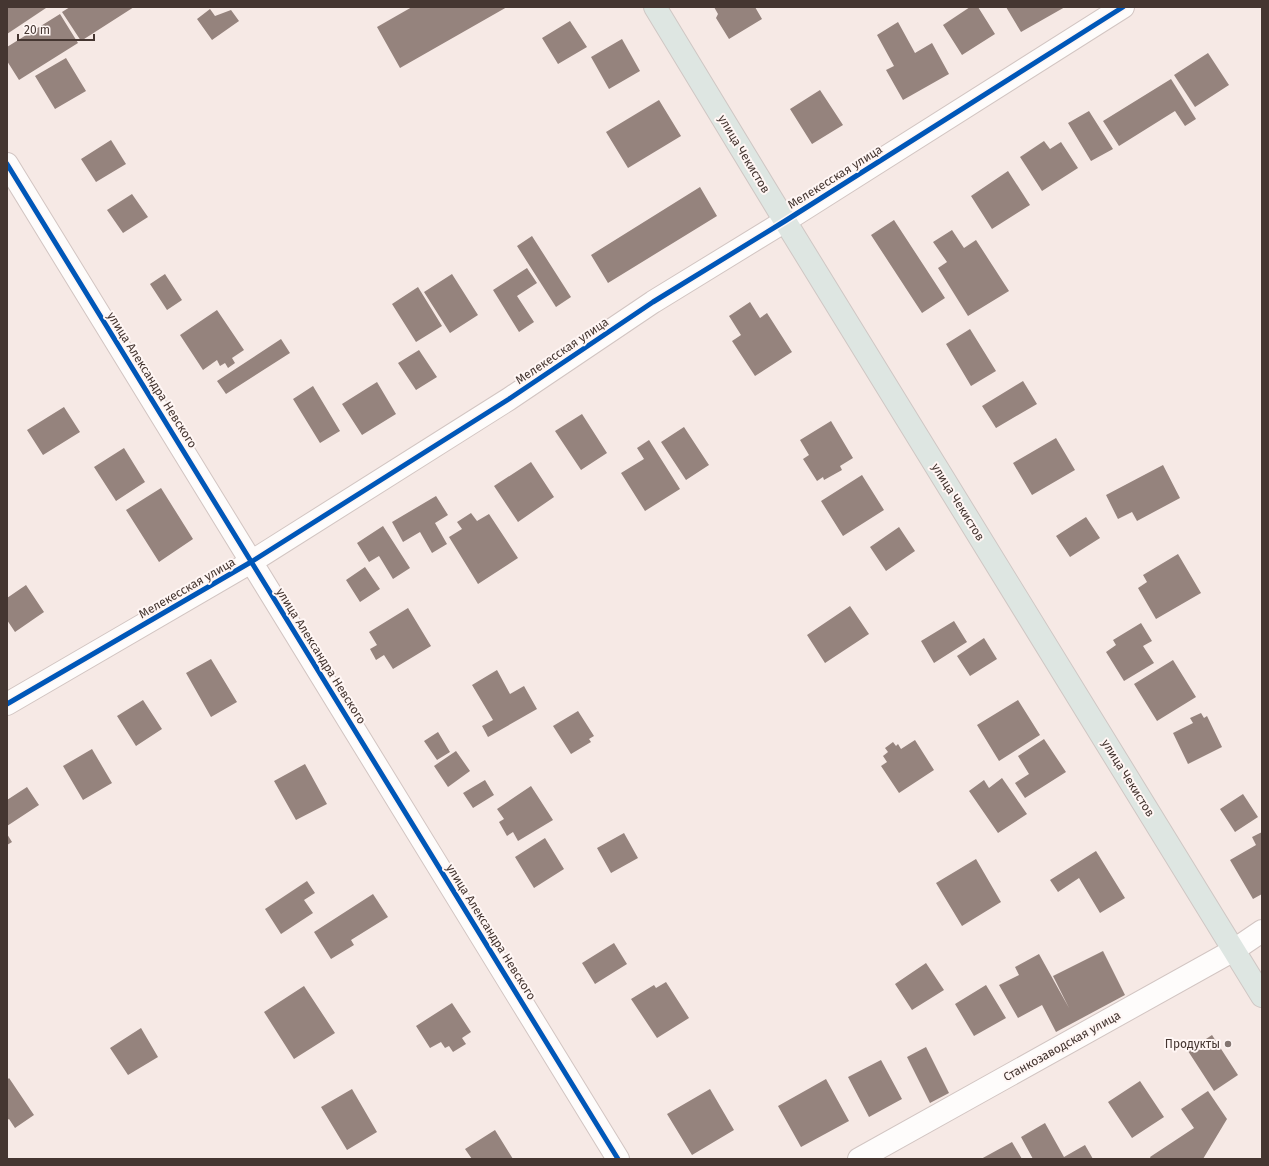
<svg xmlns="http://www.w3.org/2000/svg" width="1269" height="1166" viewBox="0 0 1269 1166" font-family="'Fira Sans',sans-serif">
<rect width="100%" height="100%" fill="#f6e9e5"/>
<path fill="#95837d" d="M7,7H45L46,8L7,34Z
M70,7H134L81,41L62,12Z
M412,7H507L400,68L377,27Z
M714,7H755L762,19L729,39L716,18L718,14Z
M970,7H978L995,34L962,55L943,25Z
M1006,7H1065L1021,32Z
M210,9L215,16L231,10L239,21L212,40L197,19Z
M60,14L78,43L19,80L7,61V47Z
M570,21L587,47L558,64L542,38Z
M898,22L915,53L932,43L949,74L903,100L886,70L894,66L877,35Z
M622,39L640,71L609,89L591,57Z
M1208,53L1229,85L1195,107L1174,75Z
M66,58L86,91L55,109L35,76Z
M1171,79L1196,119L1185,126L1175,111L1119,146L1103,121Z
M820,90L843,125L812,144L790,109Z
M659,100L681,136L628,168L606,132Z
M1089,111L1113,149L1091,161L1068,123Z
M111,140L126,164L96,182L81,159Z
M1044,141L1050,149L1061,142L1078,168L1042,191L1020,157Z
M1008,171L1030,205L992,229L971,196Z
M700,187L717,216L608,283L591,255Z
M132,194L148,217L123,233L107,210Z
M894,220L945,298L922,313L871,235Z
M952,230L964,248L976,240L1009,291L968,316L938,268L947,262L933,242Z
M532,236L571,297L556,307L517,246Z
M527,268L537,283L517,296L534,322L519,332L493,290Z
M165,274L182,300L167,310L150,284Z
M452,274L478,315L450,333L424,292Z
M418,287L442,326L416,342L392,304Z
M750,302L760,318L767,313L792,352L755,376L732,341L741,335L729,316Z
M217,310L244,350L232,358L235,363L228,368L225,363L220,366L217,360L203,370L180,335Z
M970,329L996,371L971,386L946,344Z
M281,339L290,353L226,394L217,381Z
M419,350L437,377L416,390L398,363Z
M1023,381L1037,404L996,428L982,406Z
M377,382L396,414L362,435L342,404Z
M313,386L340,431L320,443L293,399Z
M64,407L80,432L43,455L27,430Z
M582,414L607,453L581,470L555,431Z
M831,421L853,458L840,466L842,470L824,480L823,477L817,481L803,459L809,455L800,440Z
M684,427L709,465L686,480L661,442Z
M1056,438L1075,470L1032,495L1013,463Z
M649,440L680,489L645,511L621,473L644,459L637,448Z
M124,448L145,482L116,501L94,467Z
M531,462L554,497L518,522L494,486Z
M1163,465L1180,498L1137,521L1132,512L1118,519L1106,495Z
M862,475L884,510L843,536L821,501Z
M161,488L193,539L159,562L126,510Z
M436,496L448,515L435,523L447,544L432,553L420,532L403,542L392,522Z
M471,513L477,521L489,514L518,558L478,584L449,537L462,529L457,522Z
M1086,517L1100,538L1070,557L1056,536Z
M383,526L410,568L393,579L379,556L369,562L357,543Z
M899,527L915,551L886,571L870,547Z
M1178,554L1201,593L1156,619L1138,588L1147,582L1143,575Z
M365,567L380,589L360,602L346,580Z
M26,585L44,612L15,632L7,620V598Z
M850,606L869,634L825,663L807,635Z
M408,608L431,646L393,669L384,655L376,660L370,649L377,645L369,632Z
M954,621L967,642L934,663L921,641Z
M1141,623L1152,641L1143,646L1154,663L1124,681L1106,652L1116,645L1113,640Z
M984,638L997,659L970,676L957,656Z
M211,659L237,702L211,717L186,673Z
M1173,660L1196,697L1157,721L1134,684Z
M497,670L510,694L524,686L537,709L488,737L482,726L493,720L472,685Z
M143,700L162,729L136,746L117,716Z
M1018,700L1040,735L999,761L977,725Z
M578,711L594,736L589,739L591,742L571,754L553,726Z
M1201,713L1204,718L1207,716L1222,747L1188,764L1173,733L1193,723L1190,718Z
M438,732L450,752L437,760L424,741Z
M1044,739L1066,772L1025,798L1015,783L1029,774L1018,756Z
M915,740L934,770L899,793L881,766L887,762L883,756L888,752L885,748L893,742L896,746L898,744L901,749Z
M92,749L112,783L83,800L63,766Z
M456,751L470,771L448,787L434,766Z
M305,764L327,804L296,820L274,781Z
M1002,778L1027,814L998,833L969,791L984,780L989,788Z
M485,780L494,795L473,808L463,793Z
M531,786L553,820L518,841L513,832L507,836L499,822L504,819L497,809Z
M27,787L39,805L7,826V800Z
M1243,794L1258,817L1235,832L1220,809Z
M1262,832V894L1253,899L1230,860L1256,845L1252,837Z
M624,833L638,858L611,873L597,848Z
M7,834L12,842L7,845Z
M545,838L564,869L534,888L515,857Z
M1096,851L1125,898L1100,913L1079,878L1058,892L1050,880Z
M976,859L1001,902L962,926L936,883Z
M307,881L315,893L304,900L313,913L281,934L265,909Z
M373,894L388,917L351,940L354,945L331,959L314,932Z
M614,943L627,964L595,984L582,963Z
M1103,951L1125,995L1056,1032L1042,1005L1018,1018L999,985L1019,975L1015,967L1039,954L1069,1008L1053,976Z
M926,963L944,990L912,1010L895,984Z
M666,982L689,1018L657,1038L631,999L654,985L656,988Z
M986,985L1006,1018L974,1036L955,1004Z
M304,986L335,1033L294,1059L264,1012Z
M452,1003L471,1032L462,1038L466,1044L453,1052L449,1046L445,1048L441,1042L430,1048L416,1026Z
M141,1028L158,1057L128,1075L110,1048Z
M1212,1035L1238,1075L1214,1091L1188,1051Z
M926,1047L949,1093L930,1103L907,1057Z
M881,1060L902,1099L869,1117L848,1077Z
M9,1078L34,1115L15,1128L9,1119L7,1120V1080Z
M826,1079L849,1121L801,1147L778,1106Z
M1140,1081L1164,1117L1132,1138L1108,1102Z
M352,1089L377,1132L347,1150L321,1107Z
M710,1089L734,1130L692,1155L667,1114Z
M1208,1091L1227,1119L1203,1159H1151L1150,1157L1194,1128L1181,1109Z
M1045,1123L1064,1157L1085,1145L1093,1159H1033L1021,1137Z
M495,1130L513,1159H472L465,1149Z
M1012,1142L1022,1159H981Z"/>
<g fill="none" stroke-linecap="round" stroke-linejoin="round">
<g stroke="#d2c5c2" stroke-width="24">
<path id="minor" d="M7,164L618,1159
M7,704L251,562L509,399L653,302L785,221L1123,7
M859,1159L1234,950L1262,931"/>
</g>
<g stroke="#cfc7c4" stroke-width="24">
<path id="major" d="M655,7L785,221L1262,996"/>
</g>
<use href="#minor" stroke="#fefcfb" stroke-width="22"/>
<use href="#major" stroke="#dee6e2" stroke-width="22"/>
<g stroke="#fff6f4" stroke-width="8">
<path id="cycleway" d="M7,164L618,1159
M7,704L251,562L509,399L653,302L785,221L1123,7"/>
</g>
<use href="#cycleway" stroke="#0057b8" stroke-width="5"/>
</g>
<circle fill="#837570" stroke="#fff6f4" stroke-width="1.5" cx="1228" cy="1044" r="4"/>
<g text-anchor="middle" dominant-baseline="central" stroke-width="4" stroke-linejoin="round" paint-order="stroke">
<g font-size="12" fill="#453631" stroke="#fff6f4">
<text transform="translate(744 154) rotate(59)">улица Чекистов</text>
<text transform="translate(835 177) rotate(-32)">Мелекесская улица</text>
<text transform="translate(562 351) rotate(-34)">Мелекесская улица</text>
<text transform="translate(152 380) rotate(58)">улица Александра Невского</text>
<text transform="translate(958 502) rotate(58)">улица Чекистов</text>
<text transform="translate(187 588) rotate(-30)">Мелекесская улица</text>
<text transform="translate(321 656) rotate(58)">улица Александра Невского</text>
<text transform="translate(1128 778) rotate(58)">улица Чекистов</text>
<text transform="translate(491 932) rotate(58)">улица Александра Невского</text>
<text transform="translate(1062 1046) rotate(-29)">Станкозаводская улица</text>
</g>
<g font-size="12" fill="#453631" stroke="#fff6f4" text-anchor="end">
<text x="1220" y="1044">Продукты</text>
</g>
</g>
<rect width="1269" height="1166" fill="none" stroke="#453631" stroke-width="16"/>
<path d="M18 34v6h76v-6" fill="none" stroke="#453631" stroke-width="2"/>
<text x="24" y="34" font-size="12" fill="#453631" stroke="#fff6f4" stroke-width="3" paint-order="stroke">20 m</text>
</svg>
